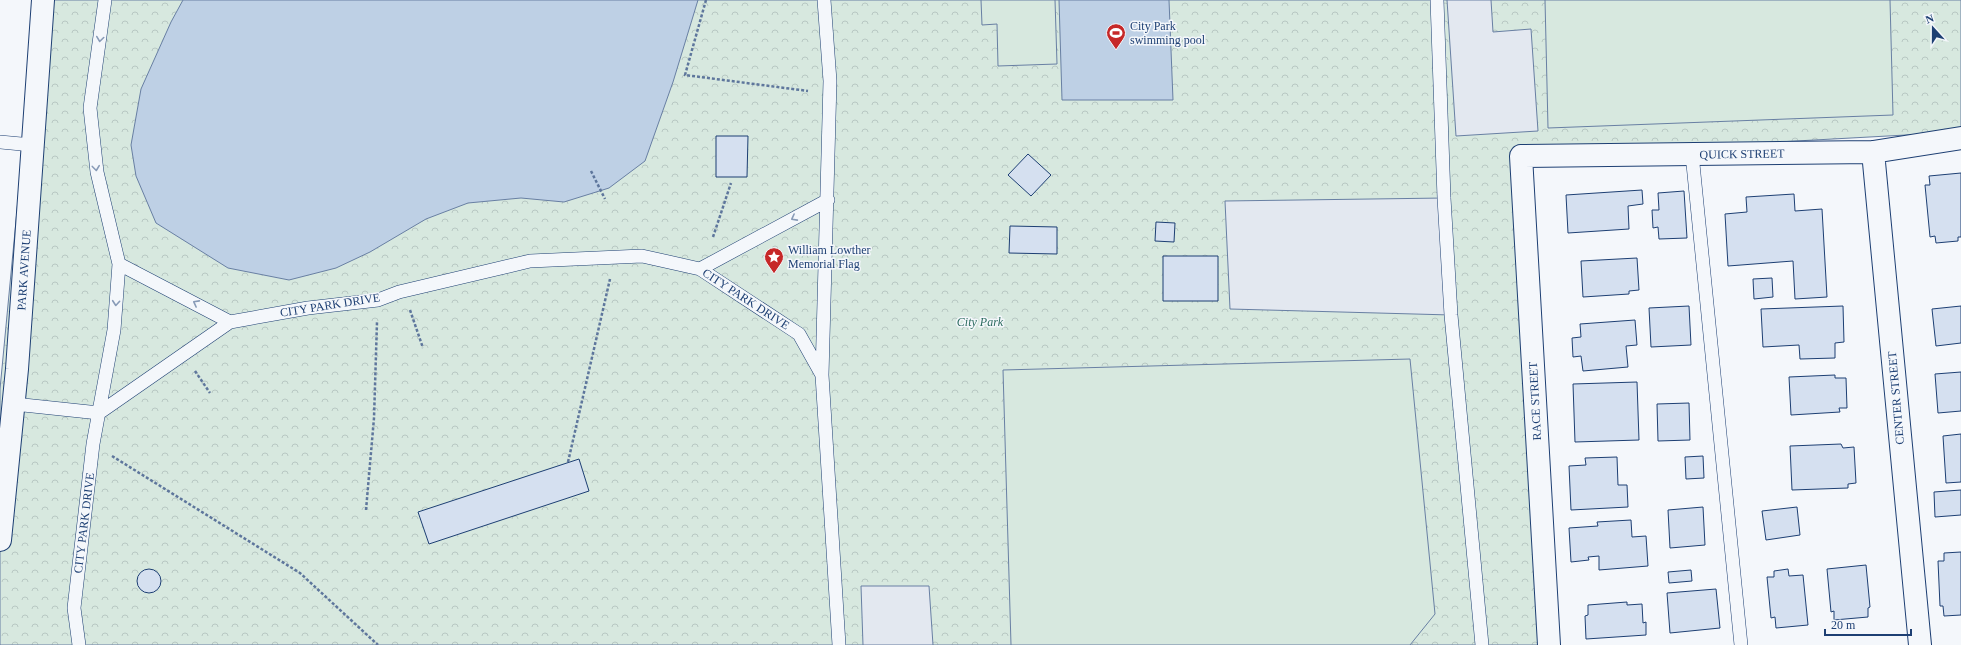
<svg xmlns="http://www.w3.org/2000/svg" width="1961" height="645" viewBox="0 0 1961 645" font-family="Georgia,serif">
<defs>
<pattern id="park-crowns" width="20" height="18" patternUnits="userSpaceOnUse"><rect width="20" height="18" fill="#d7e8df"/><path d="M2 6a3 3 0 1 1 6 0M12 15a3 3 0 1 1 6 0" fill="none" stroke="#b8c8c3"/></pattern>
</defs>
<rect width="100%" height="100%" fill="#f4f7fb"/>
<path fill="url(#park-crowns)" stroke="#687fa3" d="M37,0H1961V132L1521,156L1549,645H0V389Z"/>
<path fill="#d7e8df" stroke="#687fa3" d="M981,0H1055L1057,64L998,66L997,24L982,25Z
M1545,0H1890L1893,115L1548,128Z
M1410,359L1435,614L1410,645H1011L1003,370Z"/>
<path fill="#e3e8f0" stroke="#687fa3" d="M1447,0H1491L1493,32L1531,29L1538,131L1456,136Z
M1444,198L1451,315L1230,309L1225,201Z
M861,586H929L933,645H863Z"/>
<path fill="#bed0e5" stroke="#687fa3" d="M183,0H698L673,82L645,161L609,188L564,202L521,198L468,203L426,219L370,252L336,268L289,280L228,268L156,223L136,176L131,145L141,89L171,22Z
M1059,0H1169L1173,100H1062Z"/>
<path fill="#d5e0f0" stroke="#1d3f73" d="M716,136H748L747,177H716Z
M1028,154L1051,175L1031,196L1008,175Z
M1961,173V237H1958V241L1936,243L1935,236L1930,237L1925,185H1930L1929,176Z
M1642,190L1643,204L1628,206L1629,229L1568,233L1566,195Z
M1684,191L1687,238L1659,239L1658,227L1653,228L1652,210H1659L1658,193Z
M1794,194L1795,211L1822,209L1827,297L1795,299L1793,261L1728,266L1725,214L1747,212L1746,197Z
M1156,222L1175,223L1174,242L1155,241Z
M1010,226L1057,227V254L1009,253Z
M1163,256H1218V301H1163Z
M1637,258L1639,290L1629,291V294L1583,297L1581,261Z
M1772,278L1773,297L1754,299L1753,279Z
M1689,306L1691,345L1651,347L1649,308Z
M1843,306L1844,342L1835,343V358L1800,359L1799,345L1763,347L1761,309Z
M1961,306V343L1936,346L1932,309Z
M1635,320L1637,345L1626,346L1628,367L1583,371L1581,356L1573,357L1572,338L1581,337L1580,324Z
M1961,372V411L1938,413L1935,374Z
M1835,375V378H1846L1847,408H1839L1840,412L1791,415L1789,377Z
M1637,382L1639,440L1575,442L1573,384Z
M1689,403L1690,440L1658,441L1657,404Z
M1961,434V482L1946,483L1943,436Z
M1841,444L1843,448L1854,447L1856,483L1848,484V488L1792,490L1790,446Z
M1703,456L1704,478L1686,479L1685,457Z
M1617,457L1618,485H1627L1628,507L1571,510L1569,466L1586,465L1585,458Z
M579,459L589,491L429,544L418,512Z
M1961,490V515L1935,517L1934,492Z
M1703,507L1705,545L1670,548L1668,510Z
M1797,507L1800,535L1766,540L1762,511Z
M1631,520L1632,537L1646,536L1648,566L1599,570V556L1588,557L1589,560L1571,562L1569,528L1598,526L1597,522Z
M1961,552V615L1944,616L1943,606H1940L1938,561H1944V553Z
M1866,565L1870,607L1868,608V617L1834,620V611L1831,612L1827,569Z
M1788,569L1789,576L1803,575L1808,625L1776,628L1775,617L1771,618L1767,577H1774V571Z
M137 581a12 12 0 1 1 24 0a12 12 0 1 1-24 0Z
M1691,570L1692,581L1669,583L1668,572Z
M1716,589L1720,628L1670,633L1667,593Z
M1627,602V605L1642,604L1643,623L1646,622V635L1586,639L1585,616L1588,615V605Z"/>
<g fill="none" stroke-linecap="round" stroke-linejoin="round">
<g stroke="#1d3f73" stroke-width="14">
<path id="service" d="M824,0L830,81L822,375L839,645
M1437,0L1444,198L1451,315L1482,645
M0,142L32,145
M1692,154L1741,645
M119,264L230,322
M700,269L828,200
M14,404L99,413
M99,413L230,322L308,308L378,300L399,292L530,261L642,256L700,269L799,334L822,375
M79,645L74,608L93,444L114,330L119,264L97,172L90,108L105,0"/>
</g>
<g stroke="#1d3f73" stroke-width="24">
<path id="minor" d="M1873,152L1920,645
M1549,645L1521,156L1873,152L1961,138"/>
</g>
<g stroke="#1d3f73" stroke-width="24">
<path id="tertiary" d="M0,540L17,369L43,0"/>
</g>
<path stroke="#5e769c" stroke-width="2.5" stroke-dasharray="3 2" stroke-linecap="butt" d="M706,0L685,75L808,91
M591,171L605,199
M713,237L731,183
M410,310L423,348
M195,371L210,393
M112,456L300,573L378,645
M568,462L610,279
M366,510L374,418L377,322"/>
<use href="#service" stroke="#f4f7fb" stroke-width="13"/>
<use href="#minor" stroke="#f4f7fb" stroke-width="22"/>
<use href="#tertiary" stroke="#f4f7fb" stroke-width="22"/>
</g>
<defs><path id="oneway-chevron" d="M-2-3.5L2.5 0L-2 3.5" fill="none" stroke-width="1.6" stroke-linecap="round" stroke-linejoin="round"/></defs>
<g stroke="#889bb7">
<use href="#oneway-chevron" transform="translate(100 39) rotate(98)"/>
<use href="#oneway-chevron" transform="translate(96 168) rotate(83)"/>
<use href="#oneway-chevron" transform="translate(794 218) rotate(152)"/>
<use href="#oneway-chevron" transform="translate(116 303) rotate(95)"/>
<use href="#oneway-chevron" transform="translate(196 303) rotate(-152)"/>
</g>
<defs>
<g id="stadium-pin" transform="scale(1)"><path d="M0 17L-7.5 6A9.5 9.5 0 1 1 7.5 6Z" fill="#c62828" stroke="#f4f7fb"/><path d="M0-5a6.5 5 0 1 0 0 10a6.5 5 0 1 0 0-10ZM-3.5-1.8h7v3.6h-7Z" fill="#fff"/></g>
<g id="sight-pin" transform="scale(1)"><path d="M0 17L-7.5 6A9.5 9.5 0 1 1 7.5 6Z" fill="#c62828" stroke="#f4f7fb"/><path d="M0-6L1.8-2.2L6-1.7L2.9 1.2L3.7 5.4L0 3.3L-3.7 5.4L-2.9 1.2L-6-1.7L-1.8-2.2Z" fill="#fff"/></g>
</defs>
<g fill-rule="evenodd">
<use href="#stadium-pin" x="1116" y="33"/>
<use href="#sight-pin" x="774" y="257"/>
</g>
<g text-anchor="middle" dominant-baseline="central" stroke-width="3" stroke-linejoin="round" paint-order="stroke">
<g font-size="12" fill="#1d3f73" stroke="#f4f7fb" text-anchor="start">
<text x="1130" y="26">City Park<tspan x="1130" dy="14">swimming pool</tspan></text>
<text x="788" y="250">William Lowther<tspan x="788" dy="14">Memorial Flag</tspan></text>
</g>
<g font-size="12" fill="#1d3f73" stroke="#f4f7fb">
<text transform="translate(1742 154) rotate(-1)">QUICK STREET</text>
<text transform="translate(24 270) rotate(-86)">PARK AVENUE</text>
<text transform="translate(746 299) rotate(33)">CITY PARK DRIVE</text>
<text transform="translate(330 305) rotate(-9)">CITY PARK DRIVE</text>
<text transform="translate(1896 398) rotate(-95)">CENTER STREET</text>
<text transform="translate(1535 401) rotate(-93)">RACE STREET</text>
<text transform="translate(84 523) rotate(-83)">CITY PARK DRIVE</text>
</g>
<g font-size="12" font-style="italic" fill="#2c6c60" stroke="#f4f7fb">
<text x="980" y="322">City Park</text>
</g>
</g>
<g transform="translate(1933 28) rotate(339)" stroke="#f4f7fb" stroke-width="3" paint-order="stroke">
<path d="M0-3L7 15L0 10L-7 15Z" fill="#1d3f73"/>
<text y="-6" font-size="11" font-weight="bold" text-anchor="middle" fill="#1d3f73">N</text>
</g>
<path d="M1825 629v6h86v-6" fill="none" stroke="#1d3f73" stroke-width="2"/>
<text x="1831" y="629" font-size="12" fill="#1d3f73" stroke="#f4f7fb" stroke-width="3" paint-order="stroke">20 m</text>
</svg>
